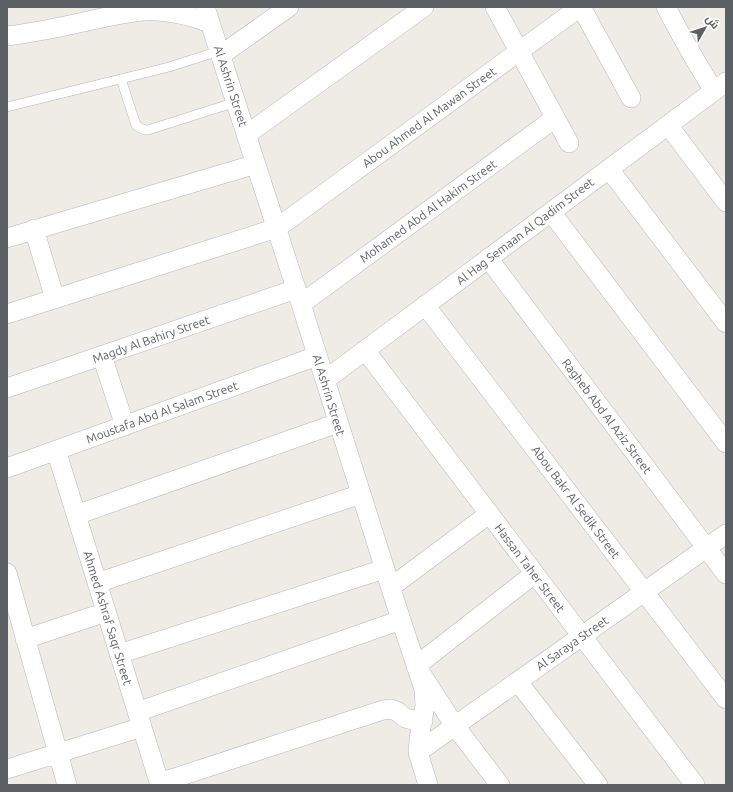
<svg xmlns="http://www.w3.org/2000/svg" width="733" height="792" viewBox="0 0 733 792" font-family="Ubuntu,Cairo,sans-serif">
<rect width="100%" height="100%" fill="#eeece4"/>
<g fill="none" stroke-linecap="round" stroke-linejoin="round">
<g stroke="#b4b6bb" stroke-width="10">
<path id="lane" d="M121,79L136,125C140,129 143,130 148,130L236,102
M7,107L169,67L219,51"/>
</g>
<g stroke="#b4b6bb" stroke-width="20">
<path id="street" d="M205,7L301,304L401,620L424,689L425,706L420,732L418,752L428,785
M495,7L569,143
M581,7L631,98
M666,7C681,36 697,64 714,91
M7,36C34,33 61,27 88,21C107,17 126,12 145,11C166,10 191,16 210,23
M221,55L289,7
M668,125L726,202
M246,135L424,7
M609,169L726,323
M551,212L726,443
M34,229L55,299
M7,238L256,164
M488,258L726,574
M301,304L555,118
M425,305L726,699
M7,314L277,228L580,7
M365,350L695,785
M102,356L125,426
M325,380L726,82
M7,388L296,289
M56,450L160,785
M7,468L317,356
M76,515L338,423
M7,573L67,785
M97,583L361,494
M391,587L489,514
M25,639L106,612
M119,654L384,569
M518,682L598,785
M137,712L401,620
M418,752L726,534
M7,769L142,727
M159,783L383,710L391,709L398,712L405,718L413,720L423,721
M500,785L455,726L416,666L534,574"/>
</g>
<use href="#lane" stroke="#fff" stroke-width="9"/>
<use href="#street" stroke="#fff" stroke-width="19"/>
</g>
<g text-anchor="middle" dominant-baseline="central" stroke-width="4" stroke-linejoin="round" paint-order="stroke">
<g font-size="12" fill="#5c5f64" stroke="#fff">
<text transform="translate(231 86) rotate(72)">Al Ashrin Street</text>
<text transform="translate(429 117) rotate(-36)">Abou Ahmed Al Mawan Street</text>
<text transform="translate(428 211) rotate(-36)">Mohamed Abd Al Hakim Street</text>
<text transform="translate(525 231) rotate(-37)">Al Hag Semaan Al Qadim Street</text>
<text transform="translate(151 339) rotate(-19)">Magdy Al Bahiry Street</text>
<text transform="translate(329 395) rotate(73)">Al Ashrin Street</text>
<text transform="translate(162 412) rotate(-20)">Moustafa Abd Al Salam Street</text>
<text transform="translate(607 416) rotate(53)">Ragheb Abd Al Aziz Street</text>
<text transform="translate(576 502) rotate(53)">Abou Bakr Al Sedik Street</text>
<text transform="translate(530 568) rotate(53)">Hassan Taher Street</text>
<text transform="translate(108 618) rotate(73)">Ahmed Ashraf Saqr Street</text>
<text transform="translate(572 643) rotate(-35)">Al Saraya Street</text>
</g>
</g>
<rect width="733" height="792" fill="none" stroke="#5c5f64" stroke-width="16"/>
<g transform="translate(705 28) rotate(51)" stroke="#ffffff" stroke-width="3" paint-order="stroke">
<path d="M0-3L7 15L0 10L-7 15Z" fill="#5c5f64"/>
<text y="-6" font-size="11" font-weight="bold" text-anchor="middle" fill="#5c5f64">ش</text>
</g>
</svg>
